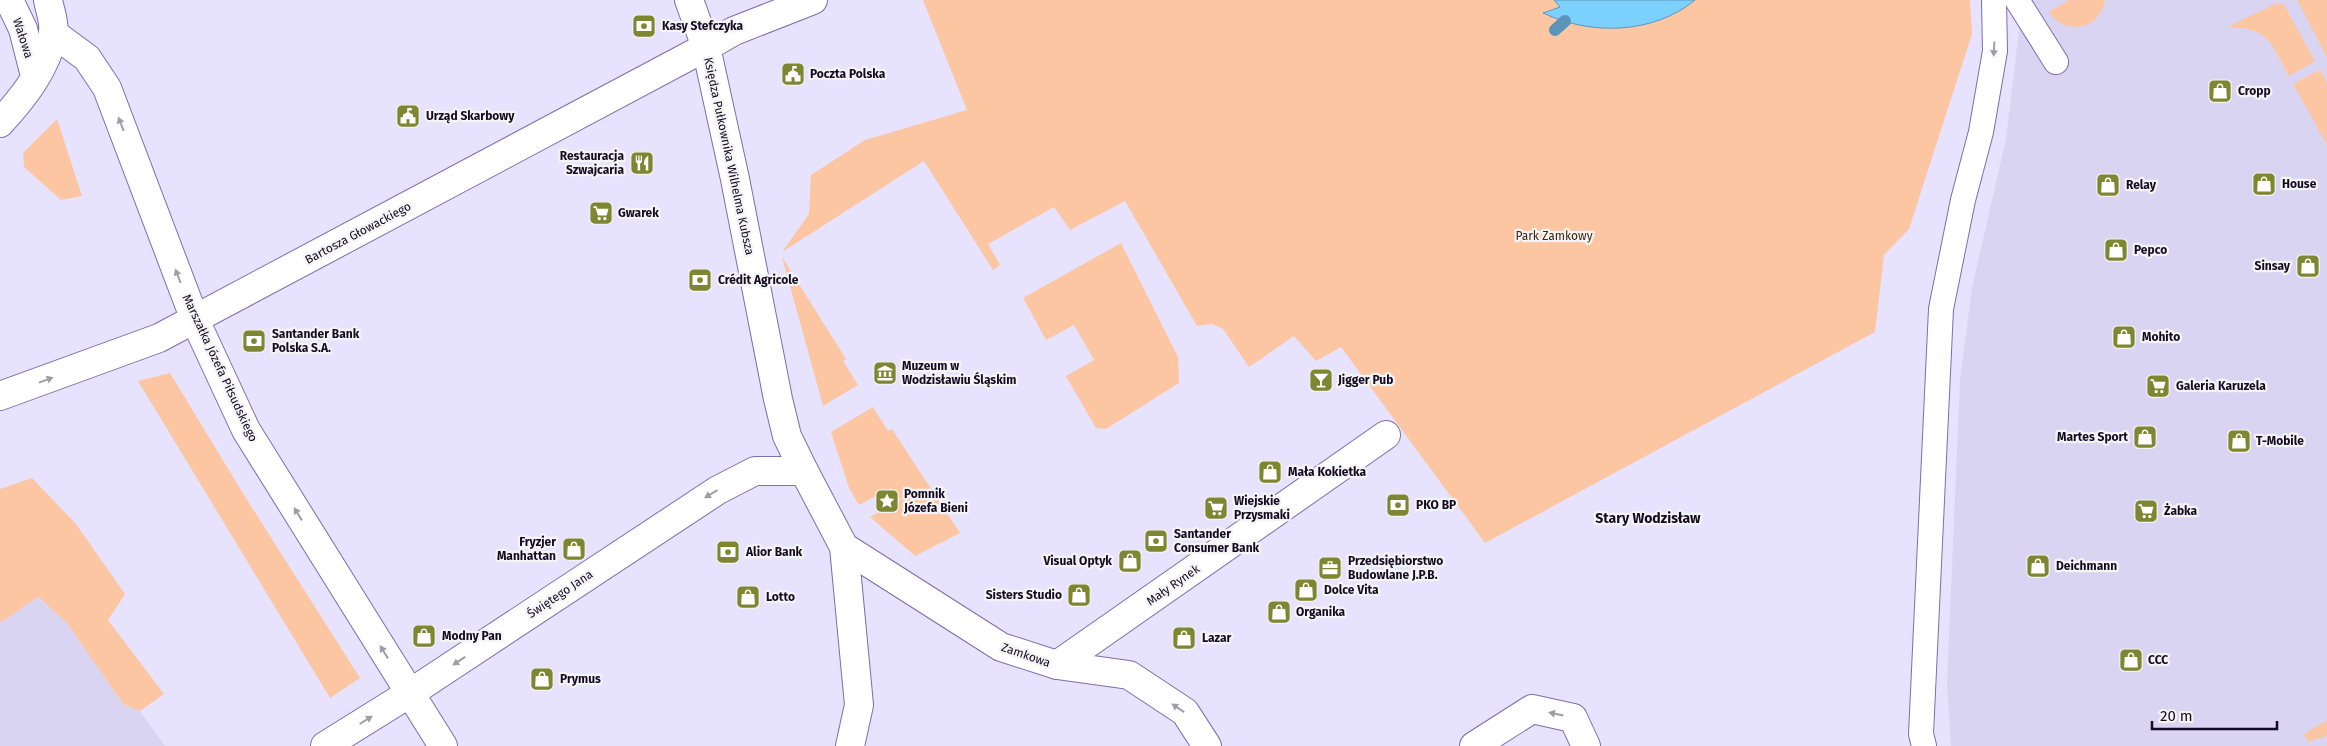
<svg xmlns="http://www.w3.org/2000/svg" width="2327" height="746" viewBox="0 0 2327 746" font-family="'Fira Sans',sans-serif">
<rect width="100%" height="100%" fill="#e7e2fe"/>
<path fill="#dad4f3" d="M2016,0H2327V746H1951L1947,683L1960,380L1972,288L2006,139L2020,21Z
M37,597L67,623L123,704L140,711L165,746H0V623Z"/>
<path fill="#fdc6a2" d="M923,0H1970L1972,34L1909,229L1884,255L1875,332L1485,543L1341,347L1316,361L1294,336L1249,367L1223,329L1212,324L1197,326L1125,201L1070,230L1054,207L988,244L1000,265L993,270L924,161L782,252L809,214L811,175L865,140L967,110Z
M2069,0H2105C2101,29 2065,37 2049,12Z
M2297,0H2327V57Z
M2277,3L2284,5L2315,61L2289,76C2271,43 2268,27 2227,27Z
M2320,70L2327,83V145L2293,84Z
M57,119L82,196L61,200L24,167L23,153Z
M1121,243L1178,357L1179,383L1106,429L1096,428L1066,376L1094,360L1074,325L1046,340L1023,298Z
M782,257L846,359L843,361L858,385L823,406Z
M170,373L244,495L360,678L330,698L138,381Z
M873,407L888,431L892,429L960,533L915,556L870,517L901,500L891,488L859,505L849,488L831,432Z
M32,478L76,524L125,594L108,620L164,694L140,711L123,704L67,623L38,597L0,623V489Z
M2327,720V736L2308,742L2304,734Z"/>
<path fill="#7cd0fe" stroke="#5c95bc" d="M1554,0H1695C1654,34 1591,36 1543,13L1560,7Z"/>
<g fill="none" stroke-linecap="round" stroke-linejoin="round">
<path stroke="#5c95bc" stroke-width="12" d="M1555,30L1565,21"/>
<g stroke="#7d6eac" stroke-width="26">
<path id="service" d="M2017,0L2056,62
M1924,746L1921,734L1941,309L1963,200L1981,132L1995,51L1994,0"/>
</g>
<g stroke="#7d6eac" stroke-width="30">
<path id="pedestrian" d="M689,0L706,47L735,179L778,399L787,436L804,471
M706,47L734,31L813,0
M1057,665L1386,435
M1474,746L1532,709L1573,718L1586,746"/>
</g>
<g stroke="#7d6eac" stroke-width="30">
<path id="minor" d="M53,33L87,58L107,88L195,320L246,430L443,746
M0,396L159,338L706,47
M844,547L1001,647L1057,665L1129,675L1185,712L1207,746
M325,746L418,688L718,490L755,471H804L844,547L859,705L850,746"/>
</g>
<g stroke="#7d6eac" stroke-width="30">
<path id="tertiary" d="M9,0L23,29L35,76
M0,123C23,98 47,68 53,34C55,23 50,11 48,0"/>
</g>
<use href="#service" stroke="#fff" stroke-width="24"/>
<use href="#pedestrian" stroke="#fff" stroke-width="28"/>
<use href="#minor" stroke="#fff" stroke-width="28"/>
<use href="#tertiary" stroke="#fff" stroke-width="28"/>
</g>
<defs><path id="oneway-solid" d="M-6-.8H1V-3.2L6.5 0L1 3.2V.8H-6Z" transform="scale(1.25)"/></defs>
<g fill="#a09da7">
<use href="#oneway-solid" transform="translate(1994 49) rotate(93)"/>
<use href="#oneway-solid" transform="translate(121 124) rotate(-111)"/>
<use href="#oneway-solid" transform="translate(178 276) rotate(-111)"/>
<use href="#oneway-solid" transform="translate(46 380) rotate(-20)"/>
<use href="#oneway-solid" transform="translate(711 494) rotate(149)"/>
<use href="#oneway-solid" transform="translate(298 514) rotate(-122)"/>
<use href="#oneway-solid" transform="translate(384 652) rotate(-122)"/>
<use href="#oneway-solid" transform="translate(459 661) rotate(146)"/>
<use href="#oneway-solid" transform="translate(1178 708) rotate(-146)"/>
<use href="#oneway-solid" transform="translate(1556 714) rotate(-168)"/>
<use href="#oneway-solid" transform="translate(366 720) rotate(-32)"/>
</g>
<defs>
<g id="bank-square" transform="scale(1.25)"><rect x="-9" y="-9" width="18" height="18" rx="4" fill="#7e8632" stroke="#f4f4f4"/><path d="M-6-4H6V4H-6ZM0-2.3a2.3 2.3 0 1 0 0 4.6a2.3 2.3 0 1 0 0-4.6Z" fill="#fff"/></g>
<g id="civic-square" transform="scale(1.25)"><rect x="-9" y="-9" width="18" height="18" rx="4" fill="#7e8632" stroke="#f4f4f4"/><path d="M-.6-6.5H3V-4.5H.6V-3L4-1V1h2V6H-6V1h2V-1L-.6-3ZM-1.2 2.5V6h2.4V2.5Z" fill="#fff"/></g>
<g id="shop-square" transform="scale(1.25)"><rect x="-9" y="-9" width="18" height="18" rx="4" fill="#7e8632" stroke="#f4f4f4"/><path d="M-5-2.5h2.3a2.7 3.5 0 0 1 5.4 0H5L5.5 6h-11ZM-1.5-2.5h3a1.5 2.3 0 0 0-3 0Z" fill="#fff"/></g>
<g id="restaurant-square" transform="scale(1.25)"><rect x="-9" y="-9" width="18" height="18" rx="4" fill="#7e8632" stroke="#f4f4f4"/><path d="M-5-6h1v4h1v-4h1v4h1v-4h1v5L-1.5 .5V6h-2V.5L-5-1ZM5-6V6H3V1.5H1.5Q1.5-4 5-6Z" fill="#fff"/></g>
<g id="supermarket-square" transform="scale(1.25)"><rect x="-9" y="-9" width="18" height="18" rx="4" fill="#7e8632" stroke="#f4f4f4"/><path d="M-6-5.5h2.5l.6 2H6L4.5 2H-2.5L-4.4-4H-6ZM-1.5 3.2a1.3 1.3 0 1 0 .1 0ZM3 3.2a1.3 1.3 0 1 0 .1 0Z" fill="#fff"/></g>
<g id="museum-square" transform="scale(1.25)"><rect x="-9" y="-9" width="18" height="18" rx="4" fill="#7e8632" stroke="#f4f4f4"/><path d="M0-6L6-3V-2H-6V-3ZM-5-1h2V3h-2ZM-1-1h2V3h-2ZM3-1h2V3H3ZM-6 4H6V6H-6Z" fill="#fff"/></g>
<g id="bar-square" transform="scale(1.25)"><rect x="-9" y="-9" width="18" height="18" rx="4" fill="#7e8632" stroke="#f4f4f4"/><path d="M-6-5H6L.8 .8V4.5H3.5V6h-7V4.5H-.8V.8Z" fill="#fff"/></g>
<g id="sight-square" transform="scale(1.25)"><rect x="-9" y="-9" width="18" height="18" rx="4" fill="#7e8632" stroke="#f4f4f4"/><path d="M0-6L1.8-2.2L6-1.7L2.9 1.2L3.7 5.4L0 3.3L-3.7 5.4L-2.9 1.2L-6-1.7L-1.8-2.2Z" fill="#fff"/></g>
<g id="office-square" transform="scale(1.25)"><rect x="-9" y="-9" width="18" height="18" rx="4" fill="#7e8632" stroke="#f4f4f4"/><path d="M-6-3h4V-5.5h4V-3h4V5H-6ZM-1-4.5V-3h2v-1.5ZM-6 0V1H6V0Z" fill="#fff"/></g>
</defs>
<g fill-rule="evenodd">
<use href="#bank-square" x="644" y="26"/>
<use href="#civic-square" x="793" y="74"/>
<use href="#shop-square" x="2220" y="91"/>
<use href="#civic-square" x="408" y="116"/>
<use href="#restaurant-square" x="642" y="163"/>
<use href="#shop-square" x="2264" y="184"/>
<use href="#shop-square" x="2108" y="185"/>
<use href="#supermarket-square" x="601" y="213"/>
<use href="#shop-square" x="2116" y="250"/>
<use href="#shop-square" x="2308" y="266"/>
<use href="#bank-square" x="700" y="280"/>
<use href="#shop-square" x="2124" y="337"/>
<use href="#bank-square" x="254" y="341"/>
<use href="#museum-square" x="885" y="373"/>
<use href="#bar-square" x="1321" y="380"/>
<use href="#supermarket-square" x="2158" y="386"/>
<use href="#shop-square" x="2145" y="437"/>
<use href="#shop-square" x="2239" y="441"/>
<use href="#shop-square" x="1270" y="472"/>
<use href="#sight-square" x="887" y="501"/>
<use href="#bank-square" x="1398" y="505"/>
<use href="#supermarket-square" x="1216" y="508"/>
<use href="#supermarket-square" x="2146" y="511"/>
<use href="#bank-square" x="1156" y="541"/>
<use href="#shop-square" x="574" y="549"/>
<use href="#bank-square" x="728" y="552"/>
<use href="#shop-square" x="1130" y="561"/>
<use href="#shop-square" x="2038" y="566"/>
<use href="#office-square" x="1330" y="568"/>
<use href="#shop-square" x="1306" y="590"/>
<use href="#shop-square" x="1079" y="595"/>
<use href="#shop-square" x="748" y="597"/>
<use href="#shop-square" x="1279" y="612"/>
<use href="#shop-square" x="424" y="636"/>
<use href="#shop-square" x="1184" y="638"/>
<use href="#shop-square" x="2131" y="660"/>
<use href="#shop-square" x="542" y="679"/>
</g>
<g text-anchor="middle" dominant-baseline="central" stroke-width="4.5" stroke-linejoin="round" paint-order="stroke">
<g font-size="12" font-weight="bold" fill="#120b23" stroke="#f4f4f4" text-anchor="start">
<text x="662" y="26">Kasy Stefczyka</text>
<text x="810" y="74">Poczta Polska</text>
<text x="2238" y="91">Cropp</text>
<text x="426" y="116">Urząd Skarbowy</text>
<text x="624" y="156" text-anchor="end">Restauracja<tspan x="624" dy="14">Szwajcaria</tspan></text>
<text x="2282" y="184">House</text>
<text x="2126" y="185">Relay</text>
<text x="618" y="213">Gwarek</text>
<text x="2134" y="250">Pepco</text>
<text x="2290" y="266" text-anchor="end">Sinsay</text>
<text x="718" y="280">Crédit Agricole</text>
<text x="272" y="334">Santander Bank<tspan x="272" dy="14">Polska S.A.</tspan></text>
<text x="2142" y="337">Mohito</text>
<text x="902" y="366">Muzeum w<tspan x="902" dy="14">Wodzisławiu Śląskim</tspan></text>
<text x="1338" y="380">Jigger Pub</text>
<text x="2176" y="386">Galeria Karuzela</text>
<text x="2128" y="437" text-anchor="end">Martes Sport</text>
<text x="2256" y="441">T-Mobile</text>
<text x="1288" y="472">Mała Kokietka</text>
<text x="904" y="494">Pomnik<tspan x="904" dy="14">Józefa Bieni</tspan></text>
<text x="1234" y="501">Wiejskie<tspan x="1234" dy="14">Przysmaki</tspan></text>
<text x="1416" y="505">PKO BP</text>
<text x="2164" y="511">Żabka</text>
<text x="1174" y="534">Santander<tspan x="1174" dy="14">Consumer Bank</tspan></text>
<text x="556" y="542" text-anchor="end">Fryzjer<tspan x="556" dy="14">Manhattan</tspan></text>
<text x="746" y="552">Alior Bank</text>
<text x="1112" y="561" text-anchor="end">Visual Optyk</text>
<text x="1348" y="561">Przedsiębiorstwo<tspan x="1348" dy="14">Budowlane J.P.B.</tspan></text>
<text x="2056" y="566">Deichmann</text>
<text x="1324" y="590">Dolce Vita</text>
<text x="1062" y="595" text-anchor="end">Sisters Studio</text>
<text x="766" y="597">Lotto</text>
<text x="1296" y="612">Organika</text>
<text x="442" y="636">Modny Pan</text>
<text x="1202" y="638">Lazar</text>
<text x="2148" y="660">CCC</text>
<text x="560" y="679">Prymus</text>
</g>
<g font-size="12" fill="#120b23" stroke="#f4f4f4">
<text transform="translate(23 38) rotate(72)">Wałowa</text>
<text transform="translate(729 156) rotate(78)">Księdza Pułkownika Wilhelma Kubsza</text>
<text transform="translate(358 233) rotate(-28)">Bartosza Głowackiego</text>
<text transform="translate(220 368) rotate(65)">Marszałka Józefa Piłsudskiego</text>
<text transform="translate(1173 585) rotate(-35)">Mały Rynek</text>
<text transform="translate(560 594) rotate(-34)">Świętego Jana</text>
<text transform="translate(1026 655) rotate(19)">Zamkowa</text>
</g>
<g font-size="12" fill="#412410" stroke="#f4f4f4">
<text x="1554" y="236">Park Zamkowy</text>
</g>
<g font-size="14" font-weight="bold" fill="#120b23" stroke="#f4f4f4">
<text x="1648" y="518">Stary Wodzisław</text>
</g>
</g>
<path d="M2152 721v8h125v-8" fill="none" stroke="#120b23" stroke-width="2.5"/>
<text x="2160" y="721" font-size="15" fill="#120b23" stroke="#f4f4f4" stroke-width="4" paint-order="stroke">20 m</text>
</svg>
